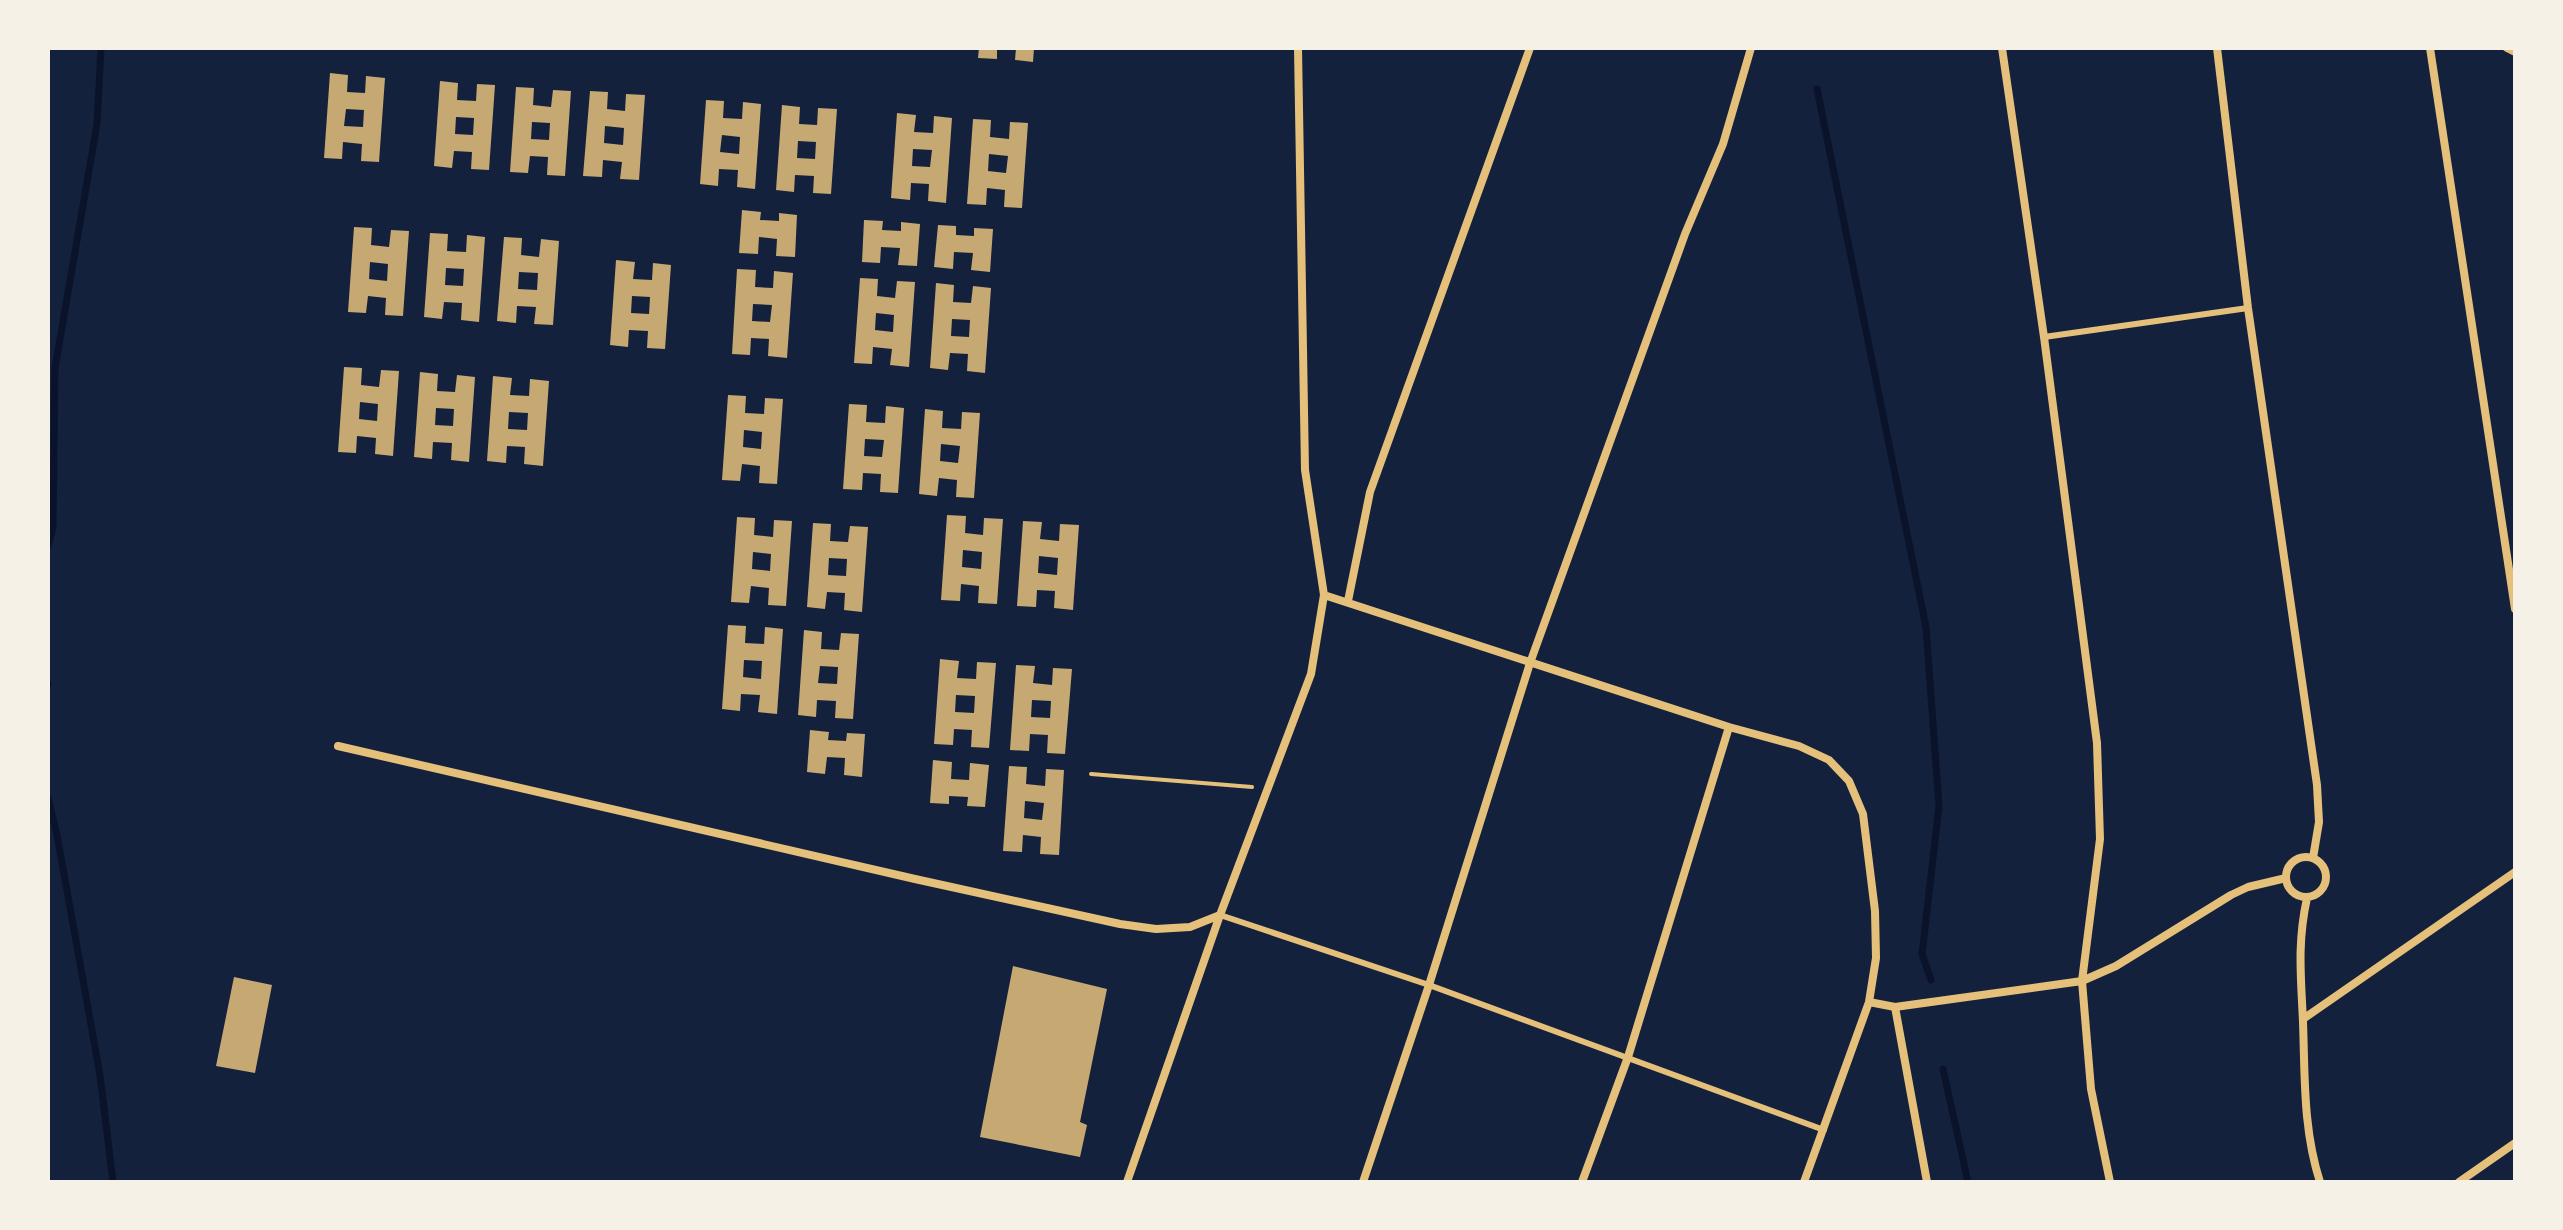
<svg xmlns="http://www.w3.org/2000/svg" width="2563" height="1230" viewBox="0 0 2563 1230" font-family="Inter,sans-serif">
<rect width="100%" height="100%" fill="#14213d"/>
<g fill="none" stroke-linecap="round" stroke-linejoin="round">
<path stroke="#0b132b" stroke-width="7" d="M1817,89L1926,627L1939,806L1922,954L1931,980
M48,546L53,528L55,368L97,124L101,48
M48,683V684
M48,798L57,835L100,1075L113,1182
M1943,1069L1968,1182"/>
</g>
<path fill="#c6a872" fill-rule="evenodd" d="M979,48H997V59L978,58Z
M1016,48H1034L1033,62L1015,60Z
M330,73L348,75L347,92L365,93L366,76L385,78L379,162L361,161L362,144L343,142L342,159L324,158ZM346,109L364,110L363,127L344,126Z
M440,81L458,83L457,100L476,101L477,84L495,85L489,170L471,169L472,152L454,151L452,168L434,166ZM456,117L474,118L473,135L455,134Z
M516,87L534,88L533,105L551,107L553,90L571,91L565,176L547,175L548,157L530,156L528,173L510,172ZM532,122L550,123L549,140L531,139Z
M590,91L608,92L607,109L625,111L626,94L645,95L639,180L620,179L622,162L603,160L602,177L583,176ZM605,126L624,128L623,145L604,143Z
M706,100L724,101L723,118L742,119L743,102L761,104L755,189L737,187L738,170L719,169L718,186L700,184ZM722,135L740,137L739,154L720,152Z
M782,105L800,107L799,124L817,125L818,108L837,109L831,194L813,193L814,176L795,175L794,192L776,190ZM798,141L816,142L815,159L797,158Z
M897,113L916,115L914,132L933,133L934,116L952,118L946,203L928,201L929,184L911,183L910,200L891,198ZM913,149L932,150L930,167L912,166Z
M973,119L991,120L990,137L1009,139L1010,122L1028,123L1022,208L1004,207L1005,190L987,188L986,205L967,204ZM989,154L1008,156L1006,173L988,171Z
M742,210L761,212L760,220L779,221V213L797,215L795,257L776,256L777,239L759,237L758,254L739,253Z
M864,220L883,221L882,230L901,231V222L920,224L917,266L898,265L900,248L881,247L880,263L862,262Z
M938,225L956,226V235L974,236V228L993,229L990,272L971,270L973,253L954,252L953,269L934,267Z
M354,227L372,228L371,245L389,247L391,230L409,231L403,316L385,315L386,298L368,296L366,313L348,312ZM370,262L388,264L387,281L369,279Z
M430,233L448,234L447,251L466,252L467,235L485,237L479,322L461,320L462,303L444,302L442,319L424,317ZM446,268L464,269L463,286L445,285Z
M504,237L522,238L521,255L539,257L541,239L559,241L553,325L534,324L536,307L517,306L516,323L497,321ZM519,272L538,273L537,290L518,289Z
M616,260L635,262L633,279L652,280L653,263L671,265L665,349L647,348L648,331L629,330L628,347L610,345ZM632,296L650,297L649,314L631,313Z
M737,269L756,270L755,287L773,288L774,271L793,273L787,358L768,356L769,339L751,338L750,355L732,354ZM753,304L772,305L770,322L752,321Z
M860,278L878,279L877,296L895,298L897,281L915,282L909,367L890,365L892,349L873,347L872,364L854,363ZM876,313L894,315L893,332L875,330Z
M936,283L954,285L953,302L971,303L973,286L991,288L985,373L967,371L968,354L950,353L948,370L930,368ZM952,319L970,320L969,337L951,336Z
M344,367L362,368L361,385L379,387L381,370L399,371L393,456L375,454L376,438L357,436L356,453L338,452ZM360,402L378,404L377,421L359,419Z
M420,372L438,374L437,391L455,392L457,375L475,377L469,462L451,460L452,443L433,442L432,459L414,457ZM436,408L454,409L453,426L435,425Z
M493,376L512,378L510,395L529,396L530,379L549,381L543,466L524,464L525,447L507,446L506,463L487,461ZM509,412L528,413L527,430L508,429Z
M728,395L746,396L745,413L764,414L765,398L783,399L777,484L759,483L760,466L742,464L740,481L722,480ZM744,430L762,432L761,449L743,447Z
M849,404L867,405L866,422L885,423L886,406L904,408L898,493L880,492L881,474L863,473L862,490L843,489ZM865,439L884,440L882,457L864,456Z
M925,409L943,411L942,428L961,429L962,412L980,413L974,498L956,497L957,480L939,478L937,496L919,494ZM941,444L960,446L958,463L940,461Z
M947,515L966,516L965,533L983,535L984,518L1003,519L997,604L978,603L979,586L961,584L960,601L941,600ZM963,550L982,552L981,569L962,567Z
M737,517L755,518L754,535L773,537L774,520L792,521L786,606L768,605L769,588L751,586L749,603L731,602ZM753,552L771,554L770,571L752,569Z
M1023,521L1042,522L1040,539L1059,541L1060,524L1079,525L1073,610L1054,608L1055,591L1037,590L1036,607L1017,606ZM1039,556L1058,558L1057,575L1038,573Z
M813,523L831,524L830,541L848,542L850,526L868,527L862,612L844,610L845,593L827,592L825,609L807,607ZM829,558L847,559L846,576L828,575Z
M728,625L746,626L745,643L764,644L765,627L783,629L777,714L758,712L760,695L741,694L740,711L722,709ZM744,660L762,661L761,679L743,677Z
M804,630L822,632L821,649L839,650L841,633L859,634L853,719L835,718L836,701L817,700L816,717L798,715ZM820,666L838,667L837,684L818,683Z
M940,659L959,661L957,678L976,679L977,662L996,663L989,748L971,747L972,730L954,729L953,745L934,744ZM956,695L975,696L974,713L955,712Z
M1016,665L1035,666L1033,683L1052,685L1053,668L1072,669L1065,754L1047,753L1048,735L1030,734L1029,751L1010,750ZM1032,700L1051,701L1050,718L1031,717Z
M810,730L829,732L828,740L846,741L847,733L865,734L862,777L844,775L845,758L827,757L825,774L807,772Z
M933,760L952,762L951,779L969,780L970,763L989,765L985,807L967,806L968,797L949,796V804L930,803Z
M1009,766L1027,767L1026,784L1045,786L1046,769L1064,770L1059,855L1040,854L1041,837L1023,835L1022,852L1003,851ZM1025,801L1044,803L1042,820L1024,818Z
M1013,966L1107,989L1080,1122L1087,1125L1080,1157L980,1137Z
M234,977L272,985L255,1073L216,1066Z"/>
<g fill="none" stroke-linecap="round" stroke-linejoin="round">
<path stroke="#e5c07b" stroke-width="4" d="M1091,774L1252,787"/>
<path stroke="#e5c07b" stroke-width="6" d="M2044,337L2248,308
M1220,915L1429,985L1824,1130"/>
<path stroke="#e5c07b" stroke-width="8" d="M2002,48L2044,337L2097,743L2100,839L2082,981L2091,1089L2110,1182
M2217,48L2248,308L2317,785L2319,822L2313,858
M2430,48L2515,609
M2507,48L2515,52
M1324,595L1729,727L1799,746L1829,760L1849,781L1863,814L1875,911L1876,958L1869,1002L1804,1182
M1348,601L1370,492L1530,48
M338,746L915,879L1120,924L1156,929L1190,927L1220,915
M2286 877a20 20 0 1 1 40 0a20 20 0 1 1-40 0Z
M2307,898C2297,944 2301,976 2303,1022C2305,1077 2303,1129 2320,1182
M1869,1002L1895,1007L2082,981L2116,966L2231,895L2248,887L2286,878
M1895,1007L1927,1182
M2303,1019L2515,872
M1127,1182L1220,915L1311,674L1324,595L1305,470L1298,48
M1363,1182L1429,985L1530,663L1685,234L1723,144L1751,48
M1582,1182L1628,1057L1729,727
M2459,1182L2515,1143"/>
</g>
<rect width="2563" height="1230" fill="none" stroke="#f6f1e7" stroke-width="100"/>
</svg>
